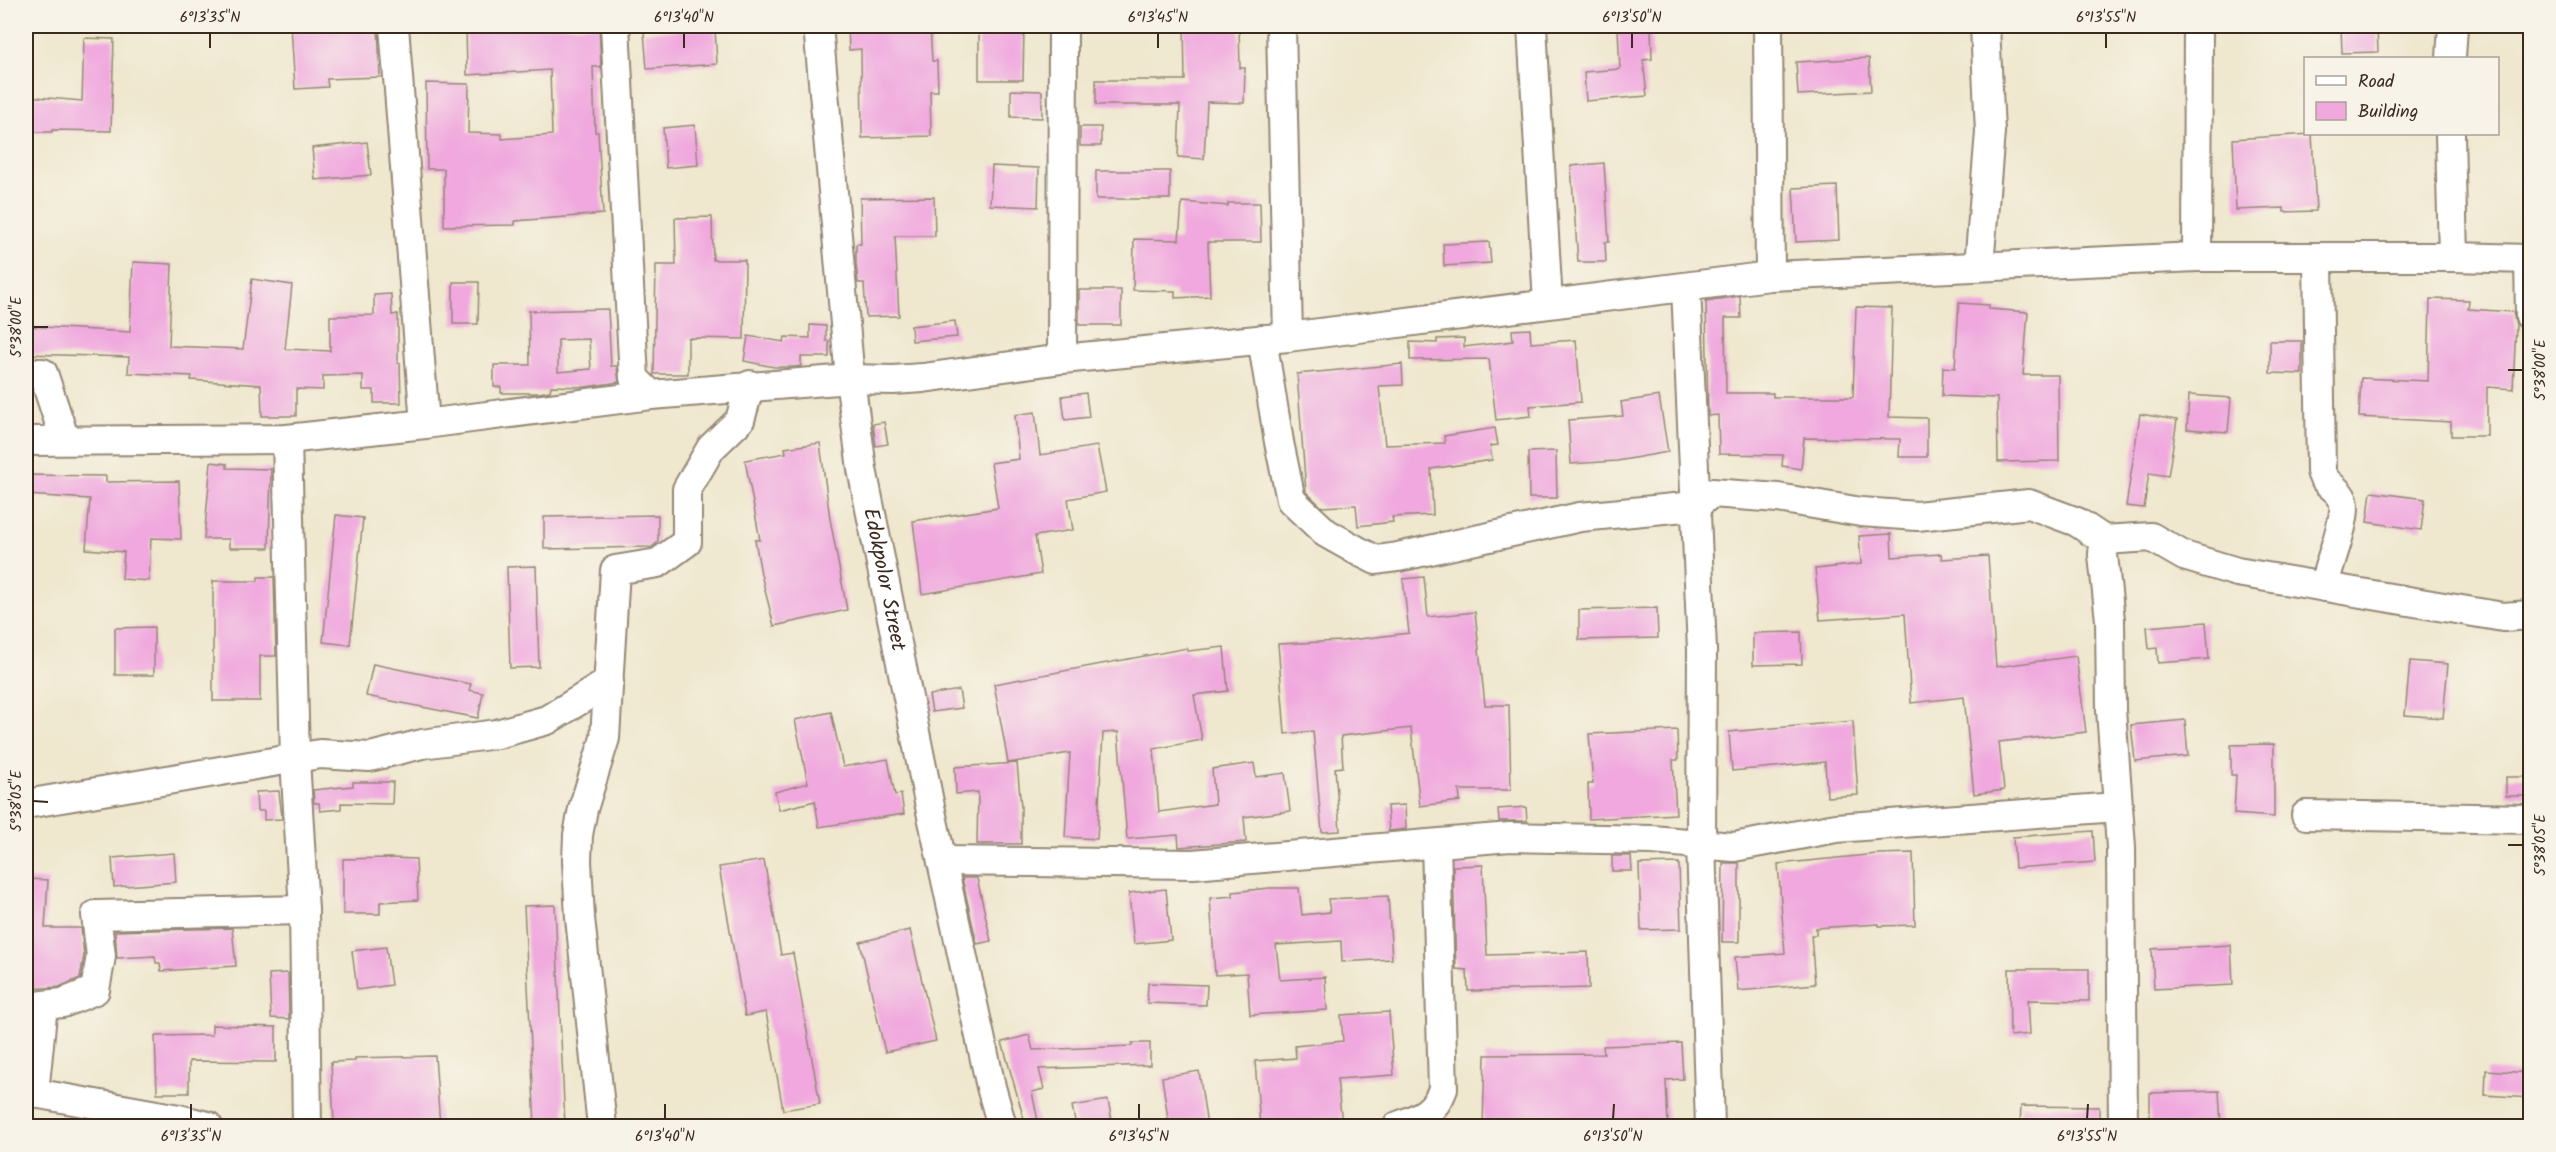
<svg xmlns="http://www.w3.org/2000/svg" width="2556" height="1152" viewBox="0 0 2556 1152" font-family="Kalam,sans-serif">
<rect width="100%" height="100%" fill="#f7f3e8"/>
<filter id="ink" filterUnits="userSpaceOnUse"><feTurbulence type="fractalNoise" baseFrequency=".0167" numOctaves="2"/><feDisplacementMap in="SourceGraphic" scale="12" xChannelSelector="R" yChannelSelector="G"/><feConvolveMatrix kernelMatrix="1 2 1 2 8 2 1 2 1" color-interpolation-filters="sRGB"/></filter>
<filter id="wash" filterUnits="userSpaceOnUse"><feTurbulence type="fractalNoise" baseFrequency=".008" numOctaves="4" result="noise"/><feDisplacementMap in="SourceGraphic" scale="24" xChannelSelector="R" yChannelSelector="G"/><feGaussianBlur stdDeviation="1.35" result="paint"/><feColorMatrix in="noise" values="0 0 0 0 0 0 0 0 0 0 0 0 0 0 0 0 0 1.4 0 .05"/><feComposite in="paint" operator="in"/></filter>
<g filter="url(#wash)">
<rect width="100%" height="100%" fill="#efe7ce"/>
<g id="blocks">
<path fill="#f0a8de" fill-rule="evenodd" d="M291,26H378L380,77L327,79L328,87L295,89Z
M466,26H599L601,67H593L595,132H598L603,214L515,221V225L444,226V169H427L426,83L469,84L468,133L502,134V139L552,135L550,70L467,75Z
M848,26H930L932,61H937L938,91H930L931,136L862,138L861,49L849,50Z
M979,26H1024L1023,80H979Z
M1184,26H1239L1240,68H1245L1244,103L1207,102L1204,159L1178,157L1180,105H1096V80H1185Z
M2341,26H2377L2378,52L2342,53Z
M715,28L717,64L647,69L644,32Z
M1651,28L1652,59L1643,60L1647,96L1586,101L1584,72L1620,69L1618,30Z
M84,38L114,39L111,131L52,130V132H35L26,130V96L82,101Z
M1869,58L1871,91L1798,95L1796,62Z
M1011,90L1042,91V118L1011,117Z
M695,125L698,165L666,168L663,128Z
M1080,127H1101V146H1080Z
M2312,134L2316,211L2284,212V208L2236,210L2233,139Z
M367,142L371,175L315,180L312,148Z
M1604,163L1609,242H1605L1606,262H1578L1571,166Z
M992,166L1039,168L1038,207L990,205Z
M1096,171H1170V199H1096Z
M1837,186L1839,240L1796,242L1793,188Z
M934,197L935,236H895L899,316L866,317L864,283H858L856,264V244H861L860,198Z
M1182,202L1228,206V203H1260L1261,242H1208L1210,296L1175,298V291L1133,290L1134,239L1179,240Z
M712,217L713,260H745L744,339L688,338V374H654L656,265H676L675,218Z
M1489,242L1491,263L1444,266L1443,244Z
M133,262L172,264L169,346L243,349L252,279L292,285L285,349L330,351V316L374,315V295L391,294L392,315L398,314V363H400L401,403H374V390H363V375L323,376V390L296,389V416H262L261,385L191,380L192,376L128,373L129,357L26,354V326L130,332Z
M453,282H479L478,324H453Z
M1079,290H1121V325H1079Z
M1740,296L1741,318H1725L1726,393H1773V397H1853L1856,307L1892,308L1889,417L1927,418V457H1899L1900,439L1804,438L1801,469L1782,466L1783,455L1719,454L1718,415L1708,416L1706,301Z
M2430,299L2469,300L2468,309L2513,312L2516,325L2513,389L2487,387V436H2451V422L2359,417L2361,378L2428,381Z
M1959,303L1989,305V309L2028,312L2023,375H2058L2059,461L1998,462L1997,398L1942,396L1943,367L1955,368Z
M608,309L611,366H617L619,382L586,387L551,386L550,391L539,393H501V387H494V365H530L529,311ZM589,339L591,369L558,372V340Z
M955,321L957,337L912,341L911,326Z
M810,325L826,326V341H829V357H801V366L795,367H774L744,361L748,336L784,342L785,337L810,338Z
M1530,329L1531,343L1576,340L1581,402L1530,406L1531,416L1496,420L1489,359L1410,360V342L1437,343V339L1464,338V347L1513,341L1512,330Z
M2270,341H2302V374L2270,373Z
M1402,364L1403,385L1379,386L1385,445L1445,443L1444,436L1495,428L1498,445L1490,446L1492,460L1431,469L1433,515L1392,517L1393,522L1358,526L1356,505L1322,507L1306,492L1297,374Z
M1086,393L1089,417L1065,420L1062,396Z
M2189,395L2231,398L2228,432L2187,429Z
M1659,396L1668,452L1617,461L1571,464L1568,420L1623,416L1621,402Z
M1035,412L1040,455L1097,446L1106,492L1068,499L1073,530L1035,536L1041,574L922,594L913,521L998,508L991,463L1019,459L1015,415Z
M2140,414L2177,420L2168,476L2149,473L2144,508L2126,506Z
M884,422L888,444L876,446L873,424Z
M820,443L830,519L847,610L774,626L761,574L755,540H760L745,460L786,453L785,448Z
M1556,451L1557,498H1529L1528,452Z
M211,462L227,464V468L271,469L269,548H229V539H204Z
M26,475L106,476V482L179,481L181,539L151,538L149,581L122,579L124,552L86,549L90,499L26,495Z
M2371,492L2425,499L2421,530L2367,522Z
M336,515L363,518L350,645L323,642Z
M658,515V542L652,547L544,549V517Z
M1891,534L1892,557L1941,554L1942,559L1988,556L1996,667L2076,656L2086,732L1999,742L2004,790L1974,794L1964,697L1911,703L1905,614L1820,620L1815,569L1861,564L1859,536Z
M536,566L539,667L510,668L507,567Z
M258,577H274L276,656H260V701H213V581H258Z
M1424,577L1428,617L1475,612L1485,705H1509L1511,790H1459L1460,801L1420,806L1411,728L1341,736L1343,767L1335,768L1340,831L1322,832L1313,731L1285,734L1278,644L1342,641L1409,633L1403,579Z
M1657,608L1658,638L1579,640V610Z
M2206,622L2209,659L2158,663L2157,648L2149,649L2147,627Z
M154,627V675H115V628Z
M1801,632L1802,664L1753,665V633Z
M1224,647L1228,691L1194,695L1202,740L1154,749L1159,812L1215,804L1212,769L1254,763L1256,777L1285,773L1290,811L1244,817L1246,842L1179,847L1178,835L1127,839L1118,732L1103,733L1097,839L1065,837L1070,753L1008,763L994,684L1187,648L1188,651Z
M2410,661L2448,664L2443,718L2405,715Z
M373,664L471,684L469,690L483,693L478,718L366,696Z
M959,690L962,708L932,712L929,695Z
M831,712L843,767L888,759L895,795L901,794L904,814L819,827L815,801L779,810L775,792L808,783L795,720Z
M2185,720L2188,756L2135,761L2131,725Z
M1853,721L1858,795L1827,797L1825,762L1732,771L1729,732Z
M1677,730L1678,760H1673L1676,814L1589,819L1588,784H1593L1589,734Z
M2274,744V817L2234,814L2236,775H2231V745Z
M1017,763L1021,807V844H977L978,792L956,794L955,767Z
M2506,777H2529V796H2506Z
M353,782H393L392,804L341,803V809L320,811L319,803H314L313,790L353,786Z
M279,791L282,819L264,820V811H257L256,792Z
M1405,805L1406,829L1389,831L1387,806Z
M1526,807L1527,821H1499L1498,809Z
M2093,831L2095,862L2015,868L2013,837Z
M174,853L176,882L114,887L112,858Z
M1913,853L1915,925L1879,926V924L1816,928V935H1811L1815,984L1738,991L1735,957L1785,953L1778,864L1877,854Z
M1612,856H1631L1632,871H1612Z
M391,858L416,859L418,900L380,902V914H343V859Z
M764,860L781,955L793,953L820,1104L783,1110L766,1012L745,1016L719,867Z
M1679,863L1681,929L1641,930L1639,864Z
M1723,863H1739V942H1722Z
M1483,865L1487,955L1588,952L1589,988L1468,991L1467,970L1456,969L1453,866Z
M962,878H977L991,941L977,944Z
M26,879L48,880L45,928H81L84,956L80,978L59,987L26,989Z
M1269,888H1299L1302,915L1330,912L1328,899L1388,896L1392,959L1342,962L1341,941L1276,945L1280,980L1325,977L1327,1010L1250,1015L1247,973L1215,975L1210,898L1233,896V892Z
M1166,889L1171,940L1134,944L1129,893Z
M555,905L565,1126H535L524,906Z
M232,928L236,966L161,971L160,963H156L155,956L117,958L115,931Z
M910,930L936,1041L885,1052L860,942Z
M2231,945L2233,985L2154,989L2152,949Z
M386,947L391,985L357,990L352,951Z
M2009,969H2089V1001L2028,1000L2030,1034L2010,1036Z
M288,973L289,1019L271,1018L269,974Z
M1148,983L1207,985L1206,1005L1147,1003Z
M1389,1012L1394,1075L1337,1079L1342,1123L1310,1126H1260L1255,1061L1296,1058L1295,1046L1343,1041L1341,1015Z
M212,1025L276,1027V1062L189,1061V1093H157L155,1036L212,1035Z
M1029,1035L1033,1050L1132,1046V1043H1150V1065L1039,1069L1044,1089L1032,1092L1039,1126H1026L1002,1042Z
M1681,1043L1683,1079L1666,1080L1668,1126H1483L1485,1055L1604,1054L1603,1046Z
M435,1056L440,1126H364V1122L334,1125L331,1062L355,1061V1058Z
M2486,1070L2530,1073V1098L2485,1095Z
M1199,1071L1207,1126H1169L1162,1077Z
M2219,1091L2221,1126H2150V1093Z
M1108,1100L1113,1126H1076L1072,1106Z
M2021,1106L2099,1107V1126H2020Z"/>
</g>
</g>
<g filter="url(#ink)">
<use href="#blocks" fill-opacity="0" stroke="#958876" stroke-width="1.5"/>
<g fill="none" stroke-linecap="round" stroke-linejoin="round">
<g stroke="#958876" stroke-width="32">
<g id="minor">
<path d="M394,26L425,424L651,395"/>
<path d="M615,26L634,378L651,395L850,379L893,380L923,378L1062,359L1288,337L1770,276L2197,257H2453L2530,259"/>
<path id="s1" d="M818,26L850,379L862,469L929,802L991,1087L1002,1126"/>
<path d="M1281,26L1288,337"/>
<path d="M1532,26L1548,304"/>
<path d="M1768,26L1770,276"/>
<path d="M2451,58L2453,26"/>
<path d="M2450,134L2453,257"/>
<path d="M2197,257L2198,26"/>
<path d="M2318,258L2321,471C2324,485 2338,487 2343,500C2349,517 2327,566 2324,587"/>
<path d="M2529,259L2530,316"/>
<path d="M1979,266L1990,132L1985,26"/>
<path d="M1686,287L1702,650L1701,843L1710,1126"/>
<path d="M1262,339L1279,442L1291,500L1326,533L1358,551L1376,560L1398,557L1580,517L1695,506L1712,493L1778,498L1861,512L1917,516L2029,504L2077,522L2104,540"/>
<path d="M1062,359L1063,26"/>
<path d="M26,373H43L65,440"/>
<path d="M287,439L295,759L304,910L307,1126"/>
<path d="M26,441L287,439L425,424"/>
<path d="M26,804L320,754L370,757L422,744L497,734L547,720L609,682"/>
<path d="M2306,815L2530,819"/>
<path d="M942,861L1193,864L1510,837L1652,840L1734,847L1836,828L2117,807"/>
<path d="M26,1093H34L179,1119L208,1126"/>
<path d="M34,1093L43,1005L63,1003L95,990L101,956L96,915L304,910"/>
<path d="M602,1126L580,918L577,861L578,835L583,809L605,738L615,570L658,563L687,542V489L711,448L740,420L750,385"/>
<path d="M1398,1126C1419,1118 1435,1112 1443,1089L1436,844"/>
<path d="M2123,1126L2121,847L2111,710L2110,620L2103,555L2104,540L2151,537L2184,556L2237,572L2503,617L2530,615"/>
</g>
</g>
<use href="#minor" stroke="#fff" stroke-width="28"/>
</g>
</g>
<path fill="none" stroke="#3b2a1e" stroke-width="2" d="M210,48V33M684,48V33M1158,48V33M1632,48V33M2106,48V33M33,327H48M2508,370H2523M33,801L48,802M2508,845H2523M191,1119V1104M665,1119V1104M1139,1119V1104M1613,1119L1614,1104M2087,1119L2088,1104"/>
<g text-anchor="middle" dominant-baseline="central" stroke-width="6" stroke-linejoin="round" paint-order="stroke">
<g font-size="21" fill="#3b2a1e" stroke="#f7f3e8">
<text stroke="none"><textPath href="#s1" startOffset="558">Edokpolor Street</textPath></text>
</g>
</g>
<rect width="2556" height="1152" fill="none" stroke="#f7f3e8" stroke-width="66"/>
<rect x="2304" y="57" width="195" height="78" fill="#f7f3e8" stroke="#aca397" stroke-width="1.5"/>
<rect x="2316" y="76" width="30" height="9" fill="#ffffff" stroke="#aca397" stroke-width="1.5"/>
<text x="2358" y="87" font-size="18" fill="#3b2a1e">Road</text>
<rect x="2316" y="102" width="30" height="18" fill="#f0a8de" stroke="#aca397" stroke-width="1.5"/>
<text x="2358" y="117" font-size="18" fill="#3b2a1e">Building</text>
<rect x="33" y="33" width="2490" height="1086" fill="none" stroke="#3b2a1e" stroke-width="2"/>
<g font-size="15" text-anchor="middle" fill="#3b2a1e">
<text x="210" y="22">6°13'35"N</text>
<text x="684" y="22">6°13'40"N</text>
<text x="1158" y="22">6°13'45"N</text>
<text x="1632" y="22">6°13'50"N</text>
<text x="2106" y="22">6°13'55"N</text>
<text transform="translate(16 327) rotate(-90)" y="5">5°38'00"E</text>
<text transform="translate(2540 370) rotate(-90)" y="5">5°38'00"E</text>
<text transform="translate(16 801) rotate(-90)" y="5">5°38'05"E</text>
<text transform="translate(2540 845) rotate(-90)" y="5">5°38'05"E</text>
<text x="191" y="1141">6°13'35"N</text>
<text x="665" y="1141">6°13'40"N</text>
<text x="1139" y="1141">6°13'45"N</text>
<text x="1613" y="1141">6°13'50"N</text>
<text x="2087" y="1141">6°13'55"N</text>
</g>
</svg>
